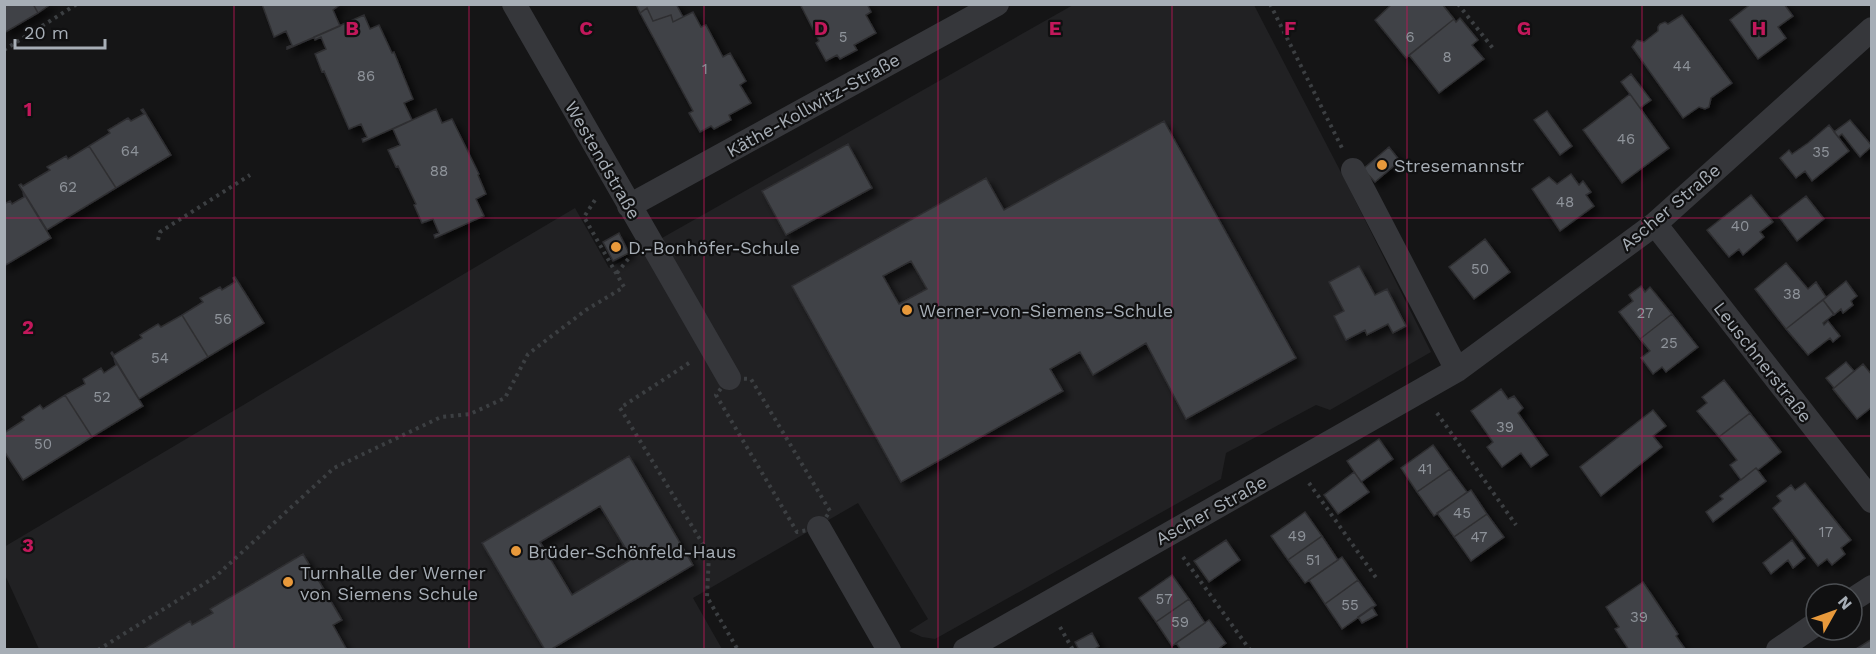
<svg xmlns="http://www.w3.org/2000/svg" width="1876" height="654" viewBox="0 0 1876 654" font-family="'Work Sans',sans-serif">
<defs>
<filter id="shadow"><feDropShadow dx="5.5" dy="5.5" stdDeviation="3" flood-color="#0009"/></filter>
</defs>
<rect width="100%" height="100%" fill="#151516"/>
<path fill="#212123" d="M1073,5H1254L1346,182L1431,352L1330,410L1316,405L1226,453L1221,479L935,639L922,637L909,631L928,619L858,503L693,598L722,649H39L5,575L4,547L575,208L609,268Z"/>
<path fill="#414346" stroke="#2f2f32" stroke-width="1.5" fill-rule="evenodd" filter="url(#shadow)" d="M4,4H33L38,13L4,33Z
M33,4H51L38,13Z
M262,4H341L333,10L340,26L287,49V47L292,45L286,31L274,37Z
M636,4H676L683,17L673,22L671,15L653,21L647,8L640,13Z
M800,4H867L871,12L866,15L876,33L854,45L857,50L840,59L837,55L826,61L816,43L819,41Z
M1392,4H1442L1454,19L1406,58L1375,20Z
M1751,4H1784L1793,16L1778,27L1786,38L1758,59L1730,20Z
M647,8L653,21L671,15L673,22L693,12L701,27L706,25L723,57L730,53L746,81L740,85L751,103L729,115L731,120L714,129L711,126L700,132L689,113L693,111L640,13Z
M364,15L370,29L379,25L392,53L394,52L413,99L404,103L412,120L363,142L362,139L367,137L361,124L349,129L324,71L322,72L315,54L326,49L321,37L315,40L314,37Z
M1682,15L1732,83L1711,98L1709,107L1705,109L1699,107L1683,118L1632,47L1637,40L1644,42L1658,31V27L1660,24L1665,22L1668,24Z
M1460,18L1478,40L1472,45L1484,59L1439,93L1409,55L1454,19L1456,22Z
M1631,74L1651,100L1640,108L1621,82Z
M1630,94L1669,148L1622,183L1583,130Z
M143,109L171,155L116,188L89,146L110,133L108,130L128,118L131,121L144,114L141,110Z
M436,109L442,123L452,119L479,174L478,175L486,194L476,199L484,216L435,238L434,235L439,233L433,219L422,223L414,205L416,204L398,166L396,167L388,150L400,145L393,129Z
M1547,111L1572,146L1560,155L1534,120Z
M1850,120L1872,146L1860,157L1842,134L1838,137L1834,132Z
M1164,121L1296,358L1186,419L1146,343L1093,375L1080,352L1050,369L1063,391L901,482L792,286L986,178L1004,210ZM911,261L927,289L899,304L883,276Z
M1829,125L1849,151L1812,181L1805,171L1796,178L1780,158L1789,150L1792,154L1808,143Z
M848,144L872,188L786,235L762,191Z
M89,146L116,188L47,230L19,185L21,184L23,186L50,170L47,167L66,156L68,159Z
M1389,147L1400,161L1375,182L1363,169Z
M1571,174L1579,185L1583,181L1591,192L1586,195L1594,206L1560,231L1532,189L1549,177L1557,184Z
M23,192L51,238L4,266V204L10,201L12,204L24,197Z
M1751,195L1773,222L1760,232L1764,237L1743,255L1739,249L1729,257L1707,230Z
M1806,196L1824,219L1797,241L1779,217Z
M619,233L629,253L613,261L603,242Z
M1485,239L1510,272L1474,299L1449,267Z
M1786,263L1808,289L1816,282L1826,297L1786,329L1755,289Z
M1359,266L1375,295L1387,289L1406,326L1393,333L1388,324L1367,335L1365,330L1346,340L1334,316L1344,311L1329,282Z
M235,277L264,323L208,357L182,315L203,302L200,298L220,287L222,290L235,282L233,278Z
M1846,281L1857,296L1851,301L1853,305L1843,313L1841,309L1834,315L1823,300Z
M1641,286L1645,292L1650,287L1672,314L1640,339L1619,312L1633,301L1629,295Z
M1823,300L1834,314L1823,323L1824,325L1828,321L1840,336L1833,342L1830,338L1808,355L1786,329Z
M1672,314L1698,347L1666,372L1662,367L1653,374L1641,358L1650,351L1640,339Z
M182,315L208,357L139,399L111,353L112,352L114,355L142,338L140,335L158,324L161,327Z
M114,359L143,406L92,437L65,395L85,384L83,379L101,368L104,373L116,365Z
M1846,362L1854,371L1834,388L1826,378Z
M1863,364L1872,375V407L1857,419L1833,389Z
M1724,380L1750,413L1719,437L1697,411L1707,403L1702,397Z
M1501,389L1508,399L1514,396L1523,408L1518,413L1548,455L1531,467L1521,453L1502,467L1487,447L1493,442L1471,411Z
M65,395L92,437L23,480L4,451V433L24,420L22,417L40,405L43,409Z
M1653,410L1666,426L1653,436L1662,447L1601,496L1580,467Z
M1750,413L1781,452L1758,470L1756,468L1741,480L1730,465L1737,460L1719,437Z
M1379,439L1393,459L1361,482L1347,461Z
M1433,445L1450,469L1417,492L1401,468Z
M629,456L693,565L550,650H545L482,543ZM600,506L632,559L572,595L540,542Z
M1756,468L1766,481L1713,522L1706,512L1723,499L1720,496Z
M1450,469L1467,492L1434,516L1417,492Z
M1354,472L1369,492L1338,514L1324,495Z
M1805,483L1851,540L1841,548L1845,554L1832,565L1827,559L1818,566L1773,508L1781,501L1777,496L1791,485L1795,490Z
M1471,490L1487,514L1454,537L1437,513Z
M1305,512L1322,536L1288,560L1271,536Z
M1487,514L1504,537L1471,561L1454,537Z
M1322,536L1338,560L1305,583L1288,560Z
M1226,540L1240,560L1209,582L1194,561Z
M1792,540L1805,558L1793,568L1788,560L1771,574L1763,563Z
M303,554L342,620L333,625L347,650H142L190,621L192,625L213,613L210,609Z
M1342,557L1358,580L1325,604L1309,580Z
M1172,575L1189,599L1156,622L1139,598Z
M1358,580L1376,605L1342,629L1325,604Z
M1643,582L1678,634L1676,636L1686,650H1629L1615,629L1619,627L1606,607Z
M1189,599L1205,623L1172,646L1156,622Z
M1372,607L1377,615L1362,623L1358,617Z
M1209,620L1226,643L1217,650H1181L1176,643Z
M1092,633L1099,646L1093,650H1079L1075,642Z
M1872,639V650L1856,649Z"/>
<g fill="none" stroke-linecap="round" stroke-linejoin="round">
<path stroke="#3c3f42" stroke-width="4" stroke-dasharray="3 4.5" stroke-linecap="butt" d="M1270,4L1342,148
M1458,4L1495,51
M4,50L77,4
M158,240L160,232L250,175
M617,273L629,258
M689,363L620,408L709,554L707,597L738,650
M729,378L751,379L830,511L819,528L797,532L716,395Z
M1437,413L1516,525
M1309,483L1377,579
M1183,557L1250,650
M1060,627L1073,650
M98,650L215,577L334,468L441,417L470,414L505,398L528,354L586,310L624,287L584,217L595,200"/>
<path stroke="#36373b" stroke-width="24" d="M514,4L729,378
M1353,170L1457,370
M629,206L997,4
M1655,224L1872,501
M819,528L889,650
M1852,600L1872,587
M965,650L1457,370L1655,224L1872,29
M1778,650L1816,624"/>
</g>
<path fill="none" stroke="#c2185b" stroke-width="1.5" stroke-opacity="0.55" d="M234,4V650M469,4V650M704,4V650M938,4V650M1172,4V650M1407,4V650M1642,4V650M4,218H1872M4,436H1872"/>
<g fill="#e8993b" stroke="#101011" stroke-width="2">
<circle cx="1382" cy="165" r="6"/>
<circle cx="616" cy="247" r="6"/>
<circle cx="907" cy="310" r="6"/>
<circle cx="516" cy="551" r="6"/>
<circle cx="288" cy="582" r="6"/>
</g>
<g text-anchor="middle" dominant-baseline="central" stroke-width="4.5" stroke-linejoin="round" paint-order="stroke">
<g font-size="15" fill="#8e939a">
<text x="843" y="37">5</text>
<text x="1410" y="37">6</text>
<text x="1447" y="57">8</text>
<text x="1682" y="66">44</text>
<text x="705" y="69">1</text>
<text x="366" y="76">86</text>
<text x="1626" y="139">46</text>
<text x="130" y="151">64</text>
<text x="1821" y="152">35</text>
<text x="439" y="171">88</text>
<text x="68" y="187">62</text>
<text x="1565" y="202">48</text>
<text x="1740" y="226">40</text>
<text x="1480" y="269">50</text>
<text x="1792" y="294">38</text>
<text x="1645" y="313">27</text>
<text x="223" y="319">56</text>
<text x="1669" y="343">25</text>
<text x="160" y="358">54</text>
<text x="102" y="397">52</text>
<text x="1505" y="427">39</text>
<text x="43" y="444">50</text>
<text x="1425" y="469">41</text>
<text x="1462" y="513">45</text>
<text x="1826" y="532">17</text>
<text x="1297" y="536">49</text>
<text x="1479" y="537">47</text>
<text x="1313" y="560">51</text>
<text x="1164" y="599">57</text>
<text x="1350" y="605">55</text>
<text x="1639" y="617">39</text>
<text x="1180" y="622">59</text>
</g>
<g font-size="18" fill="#a7aeb6" stroke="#101011">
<text transform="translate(813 105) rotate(-29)">Käthe-Kollwitz-Straße</text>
<text transform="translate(603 160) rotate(60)">Westendstraße</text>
<text transform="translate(1670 207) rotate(-40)">Ascher Straße</text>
<text transform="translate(1763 362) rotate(52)">Leuschnerstraße</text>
<text transform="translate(1211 510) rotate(-29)">Ascher Straße</text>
</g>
<g font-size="18" fill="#a7aeb6" stroke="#101011" text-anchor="start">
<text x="1394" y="165">Stresemannstr</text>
<text x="628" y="247">D.-Bonhöfer-Schule</text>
<text x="919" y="310">Werner-von-Siemens-Schule</text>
<text x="528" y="551">Brüder-Schönfeld-Haus</text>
<text x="300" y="572">Turnhalle der Werner<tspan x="300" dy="21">von Siemens Schule</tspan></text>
</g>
</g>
<g font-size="20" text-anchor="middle" font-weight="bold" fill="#c2185b" stroke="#101011" stroke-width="4.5" stroke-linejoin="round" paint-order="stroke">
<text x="352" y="35">B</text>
<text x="586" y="35">C</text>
<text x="821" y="35">D</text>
<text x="1055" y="35">E</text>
<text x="1290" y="35">F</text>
<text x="1524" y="35">G</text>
<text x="1759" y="35">H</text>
<text x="28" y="116">1</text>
<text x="28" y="334">2</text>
<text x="28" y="552">3</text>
</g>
<rect width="1876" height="654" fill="none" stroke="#a7aeb6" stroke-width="12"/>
<g transform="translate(1834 612) rotate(50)"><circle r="28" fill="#101011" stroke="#4c4f53" stroke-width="1.5"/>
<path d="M0-4.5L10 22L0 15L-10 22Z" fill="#e8993b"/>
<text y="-9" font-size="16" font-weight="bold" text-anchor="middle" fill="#a7aeb6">N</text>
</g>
<path d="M15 39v9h90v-9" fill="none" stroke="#a7aeb6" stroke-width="3"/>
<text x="24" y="39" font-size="18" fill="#a7aeb6" stroke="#101011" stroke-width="4.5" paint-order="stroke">20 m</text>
</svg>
